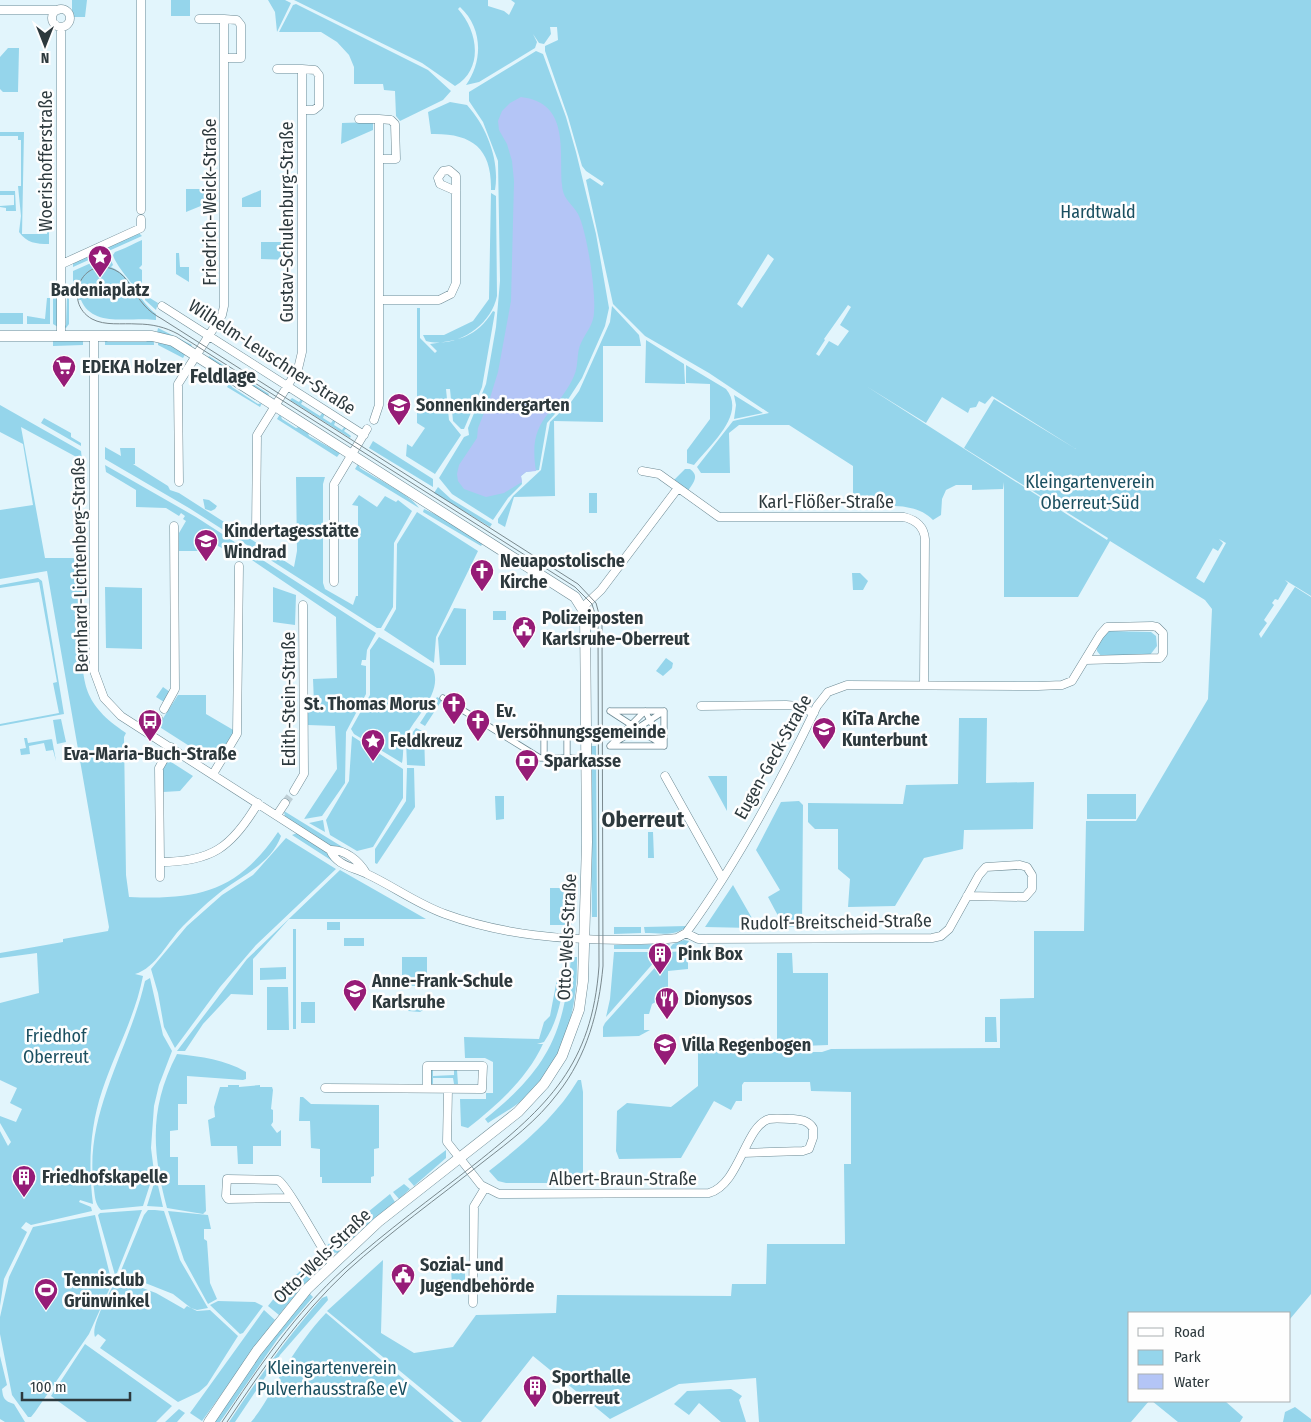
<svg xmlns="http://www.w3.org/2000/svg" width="1311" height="1422" viewBox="0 0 1311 1422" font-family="'Fira Sans Condensed',sans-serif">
<rect width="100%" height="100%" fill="#e2f5fc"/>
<path fill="#95d5eb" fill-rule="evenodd" d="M72,0H87L85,17H72Z
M171,0H190V16H171Z
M268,0H285L291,3L277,32L275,12Z
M294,0H488V6L504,11L509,15L515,3L511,0H1311V596L1285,580L1288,583L1278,600L1275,599L1272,603L1274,605L1264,620L1267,623L1259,634L1261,638L1295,587L1311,597V1294L1290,1319V1313H1130V1401H1149L1131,1422H759L756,1378L679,1384L610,1419L533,1356L481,1422H462L327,1311L383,1260L381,1333L414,1353L453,1347L476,1315L556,1313L557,1295L731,1296L732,1284H766L767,1244H845L844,1164H851V1092L811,1091L810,1082H744L742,1085V1101H736L731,1110L714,1101L681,1158L619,1159L616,1151L617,1111L627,1103L671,1107L698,1086V1052H822L831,1049L1000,1048V999L1034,998V931H1084L1086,821H1136L1208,699L1212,609L1205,600L1110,541L1078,597H1004V482L1003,489L972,490V485H956L946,490L942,499L941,515L933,520C914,500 878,507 853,507V466L789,425H739L729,433L730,473H701L697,467L733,421L769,413L709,373L645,336L613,304L586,180L590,178L602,186L604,183L586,171L582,166L568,117L545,51V46L558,40L557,27H550L551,34L544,44L539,43L533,34L537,42L535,48L479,82L466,85C483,61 483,28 460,7L458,9C478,31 484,69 455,86L422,63ZM768,254L774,259L742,308L737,304ZM848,305L851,307L840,325L849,331L838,346L829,341L819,356L816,354L825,340L824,339ZM866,386L926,423L942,397L968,413L970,408L976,407L979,401L985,404L992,396L1076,449L994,399L964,448L1108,538L1107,540ZM1219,539L1226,543L1204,583L1196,578L1217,541L1213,548L1218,551L1223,543Z
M296,4L428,70L451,91L443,100L400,121L396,116L395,91L384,90L383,84H354V67L349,55L337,42L321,32H279L293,5Z
M8,48H19L18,92H3L0,89V57Z
M536,51L543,54L566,117L576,152L596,234L609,308L605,326L582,378L569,398L547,423L539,470L526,472L521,476L522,484L508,498L493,520L452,494L439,478L464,437L469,435L468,428L486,384L496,327L500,281L498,161L483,122L469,101V92Z
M450,102L467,105C487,127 500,161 495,190H491C492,148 472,133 431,134L428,112Z
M373,122V130L341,144L342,123Z
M0,132H24L22,234H47V229H49V244C36,244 27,243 19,232L21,216L18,186H21V140H18V136H0Z
M186,189H204V195H213V201L186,212Z
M261,190V207H242V198Z
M0,191H15L16,211H6V208L0,207V206L14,205V195H0Z
M491,193L496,196L497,296C491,326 456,349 426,341L423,335H444L473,321L489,299Z
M139,233L142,236L73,267V263Z
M142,240V265L139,268L142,270V291L140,294C133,284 116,266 113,255L115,252C124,249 131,245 142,240Z
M261,242H285V251H290V260L261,259Z
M176,253H179L180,267H189V282L176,274Z
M109,255L113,265L111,267C131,275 138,300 156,314V320C133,316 93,329 81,300H78V296H73V271Z
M53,292L58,294V327L53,324Z
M64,293H69V324L66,328L64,327L66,325L67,296Z
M145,295L158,303L156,310L145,300Z
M47,298H50V324H27V316L45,319Z
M612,306L639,335L641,346H603V422L554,421L555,496L514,497L505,527L498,523V519L513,496L541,470L550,422L571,402L579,391L610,322Z
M417,308H420V338L435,353L437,351L430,344C459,340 476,338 493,311L495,312L482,387L464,429H461L453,421L450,389H446L449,420L461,435L435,474L406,456L407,444L412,447L425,428L417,423Z
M0,313H23V324H0Z
M158,328L192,345L190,347L157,333Z
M53,340H83V345L53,346Z
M105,340L108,342H146L148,340H154V345H105Z
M158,340L168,343L186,353L183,358L158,345Z
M646,340L684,364L685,384L645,383Z
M209,356L269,394L267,397L207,359Z
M686,365L726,389C747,414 710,445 694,465L687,463V450L710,419V384L686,383Z
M230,382L232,387L258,404L262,403L260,407L227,387Z
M734,395L763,413L734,419L736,405Z
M292,398L299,402L302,398L304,399L301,404L320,416L323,412L325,413L323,418L331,423L334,419L336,420L334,425L342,430L345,426L347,427L344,431L351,436L350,438L290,400Z
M0,405L81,451L82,460L21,427L45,558H82C82,583 82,607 82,631C82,682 81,703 126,733L124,737L126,875L129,897C199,900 237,892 278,832L281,836C272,862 244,875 223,890C210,900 195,914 183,926C168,941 156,968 135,974L143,976C135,1017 115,1052 102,1091C90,1127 88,1165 93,1204L80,1200L79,1202L91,1207L92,1211L31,1225L26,1222L21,1228L27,1232L4,1279L0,1306V1131L8,1146L11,1142L0,1123V1116L16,1122L22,1109L10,1103L17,1088L0,1080V1003L39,993L37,953L0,958V953L63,942V939L108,931L109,927L47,571L0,579V510L33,505L23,444L0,432Z
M280,414L282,419L296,428L299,427L308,433L309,436L340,453L337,457L277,419Z
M44,418L71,433V437L81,443V446L41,423Z
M373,441L433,479V487L369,448Z
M105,447L121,456L120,448H135V464H133L168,486L170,490L179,493L294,567L297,551L296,477H325L323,484V583L325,589L353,605L356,596H358V506L352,505L359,495L377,507L385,496L396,502L398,500L412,511L394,543L393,607L381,628H377L189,508L105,459Z
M358,464L360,468C375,478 411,495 419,508L355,469Z
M105,465L196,517L376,633L367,650L366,660H362L361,665L366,666V694L346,732L345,783L322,816L304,819L337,769L335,726L308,725V713L314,703L313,679L337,678L336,617L246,556H238L216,545L212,551H179V533L186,521L183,519L185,516L181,513L179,516L166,508L136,507V490L106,472Z
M685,469H690C700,476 693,483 688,491L674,480Z
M438,487L451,499L492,524L490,527L434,493Z
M589,493H597V513H589Z
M203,499L209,500L217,506L215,509L211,511L205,509Z
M424,509L443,518L483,543L481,546L423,512Z
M417,512L478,551L436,637L434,663L384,630L396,609L397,544Z
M860,573L868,581L863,590H853L852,573Z
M38,578L42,581L64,714L0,726V724L59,713L53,683L57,682L39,582L0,588V585Z
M105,587L142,588V649L106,648Z
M273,587L296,595L295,625L273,622Z
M454,608L466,609V665H440L438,638Z
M493,611H506V620H493Z
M1109,631L1151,632L1156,636L1157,646L1150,655L1101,656L1097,651C1097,643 1102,636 1109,631Z
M379,637L433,669C443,693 415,717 406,736C402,745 404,754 402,763L354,734L351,729L370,695V650Z
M666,658L673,663L672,668L663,676L656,671Z
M163,687L170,692L164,702L156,697Z
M178,695H206V714L235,731L216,763L158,726Z
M437,697L442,700L425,726L420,723Z
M959,718H987L986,783L1034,782L1033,829L964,830L963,849L924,858L895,906L848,907L850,879L838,869V829H815L808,822V803L903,804L906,785L958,784Z
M61,719L66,742L57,744L53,720Z
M50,728L56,761L53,750L46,751L44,743L29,746L30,754L21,755L20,749L26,748L24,738H27L28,743L52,739Z
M416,728L424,732L425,766L407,765L406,741Z
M352,736L403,769V798L373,847L357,851L330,835L326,820L349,781Z
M590,746H596L597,917H592Z
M168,760L193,776L180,791L163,792V767Z
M407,768H414L415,807L377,864L375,863V849L406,801Z
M708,776H727V811Z
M1087,794H1136V819H1087Z
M495,796H504V819L496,820Z
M799,801L803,805L802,927H784L768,897L780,890L756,850L781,802Z
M284,811L349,851L330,846L285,817Z
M323,820L325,832L309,823Z
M648,832H653L654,858H648Z
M297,833L326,851L340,866L292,835Z
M286,838L336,869L256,945L220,987L175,1048L164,1027L158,993L151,969L187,926L222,895L253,875Z
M340,870L426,919H289L253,959V995L231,994L203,1024L185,1051H177L247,959Z
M733,885L753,920V928L705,927Z
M550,888H574V920L571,925H550Z
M327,922H340V930H327Z
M687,926C676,937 659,933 645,933L644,927Z
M614,927H641V933L614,934Z
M293,929H296V1029H293Z
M344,938H364V946H344Z
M684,940L689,941L684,948L669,949L673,944Z
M670,944L667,949H614V945Z
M686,951L688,955V969L668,971V995H662L661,999L652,1004L649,1014H644V1030H650L639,1036L603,1037V1027L605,1023L669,952Z
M614,952H663L606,1017L610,999Z
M777,953H792L793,973H828V1045L777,1047Z
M402,957H427V986H402Z
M571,957H577C578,1010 564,1067 520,1102C510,1110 498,1116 488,1123L485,1119C546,1070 564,1036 571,957Z
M286,967V979L260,980V968Z
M565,973C562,997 558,1022 544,1042L537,1044H543C526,1080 498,1104 468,1128L461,1126L460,1099H486V1093H493V1062L485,1058H465L464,1037L539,1039L544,1022L550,1016L557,979Z
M150,978L163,1035L172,1051L159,1085L154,1106L151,1148L154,1172L143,1206L101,1210C95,1204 95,1197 94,1189C83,1114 129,1051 145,981Z
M267,987H288L289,1030H267Z
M423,1001H427L428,1007L420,1012L408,1011L409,1005Z
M301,1002H315V1023H301Z
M985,1017H996L997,1042H985Z
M177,1054C202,1057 224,1059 246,1072V1079L243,1080L187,1076V1104H178V1130L170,1131V1157H178V1185H205L206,1211L203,1214L167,1208C152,1151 149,1108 177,1054Z
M429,1070H433V1076L454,1075V1070H457L458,1084H454L453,1078H433V1084H430Z
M578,1080H581L583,1092V1183H506L498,1181L489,1171C522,1145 556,1117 578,1080Z
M228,1085H239V1087L260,1085V1087H272L273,1090L271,1109L273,1110V1122L271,1125L277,1133L281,1130V1146H253V1164H238L237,1146H211L208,1120L215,1117L214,1107L220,1087H228Z
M300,1097H303L311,1104L379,1105V1148L374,1149V1176L371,1177V1183H322V1177H320V1149L311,1148L310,1121H299Z
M446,1150V1158L414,1186L408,1179Z
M156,1177L163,1207L147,1206Z
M404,1184L410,1189L399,1199L393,1192Z
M390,1194L395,1202L338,1253L328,1252L325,1247Z
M142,1210L117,1273L115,1275L98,1215L100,1213Z
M155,1210L164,1211L180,1260L208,1308L197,1310L191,1308L173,1294L120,1273L144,1215L148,1210Z
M168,1211L208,1215L211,1229H204V1239L207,1241L210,1283L217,1299L208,1304L184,1260Z
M95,1215L112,1283L89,1334L35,1412L31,1417H28L12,1395L0,1334V1317L9,1277L33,1227Z
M319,1253L324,1265L305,1285L295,1276Z
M451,1268H465V1287H452Z
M118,1276L129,1278V1283L156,1293L184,1309L187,1306L197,1311L210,1310L238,1336L207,1385L199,1392L178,1402L100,1348L106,1340L98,1334L95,1337C90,1325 112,1289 118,1276Z
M286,1283L297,1293L279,1315L268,1306Z
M309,1293L313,1297L279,1337L220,1422H214L257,1358Z
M327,1296L328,1300L280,1355L235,1422H229C258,1379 287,1337 322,1298Z
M218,1301L255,1302L263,1306L243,1333L240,1334L210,1305Z
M264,1310L275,1320L202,1421L190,1413Z
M326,1313L454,1422H251C266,1404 274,1385 286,1366C298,1347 311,1329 326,1313Z
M85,1344L172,1406L156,1422H87L51,1396Z
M0,1356L7,1385L2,1389C3,1398 4,1401 14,1404L25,1422H5L0,1419Z
M731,1389L742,1396L739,1400L746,1422H721L699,1403L689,1415L674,1404L687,1391Z
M1152,1401H1225L1243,1417L1240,1422H1178Z
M1295,1407L1311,1419V1422H1283L1285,1412Z
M179,1409L185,1413L177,1422H165Z"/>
<path fill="#b4c5f6" d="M521,97C570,103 559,150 562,185C563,200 572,203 578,214C587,231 596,292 594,312C594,324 586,332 581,343C576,353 579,365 574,376C556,416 527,416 536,471L526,472L521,476L522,482L504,493L486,497L464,489L458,481L457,474L459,465L477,438L478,428L490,398L498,372L511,301L514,181L512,161L507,144L499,130L498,121L502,111L510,103Z"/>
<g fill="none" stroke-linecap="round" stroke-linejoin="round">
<path stroke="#becfd6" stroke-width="8" stroke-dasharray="8 4" stroke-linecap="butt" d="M285,803L294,791"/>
<g stroke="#6d8a94" stroke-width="7">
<path id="pedestrian" d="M443,698L540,758H574
M610,711C628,723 646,734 664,746L645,711L610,746C628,734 646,723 664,711
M610,711H664V746H610
M567,735V758
M544,758V736L574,735"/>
</g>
<g stroke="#6d8a94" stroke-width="9">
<path id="minor" d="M141,0V210
M52 18a9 9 0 1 1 18 0a9 9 0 1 1-18 0Z
M0,10H58
M199,19H224
M61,28V336
M277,69H302
M359,119H379
M62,264L141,228V219
M379,300H439L451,294L456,283V176L449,170L443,171L438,178L440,184L456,191
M162,306L364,435
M94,336V671L104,698L121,716L330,850C337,866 353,867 367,874C393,886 417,904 445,914C502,935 563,940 624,940C642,940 660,940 677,938L686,933C737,863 780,783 817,706L828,692L847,685L1038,686L1062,685L1072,681L1100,635L1107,627L1152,626L1157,627L1163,633V654L1160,658L1086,660
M374,420L379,405V119L391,120L395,124L396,159H379
M642,471L659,474L719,517H904C916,520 924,527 925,539L924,685
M179,482L178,384L222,315L224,306V19L237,20L241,25V58H224
M256,531L257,435L298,369L302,352V69L315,70L319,75V106L314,110H302
M334,582V484L367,429
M583,607L601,590L678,488
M701,706L786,705L798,706L814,713
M164,709L175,689L174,526
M149,733L158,718
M171,747L159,768L160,862C212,862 232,847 258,803
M213,774L237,734L239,566
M665,776L722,878
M294,791L304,774L303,605
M277,815L285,803
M330,850C345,849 359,861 366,873
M160,862V877
M686,933L698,939L932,938L941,936L949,929L979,875L986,867L1020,865L1027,867L1032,875V889L1025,897L967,896
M325,1088L482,1089L483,1066H427V1088
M448,1089L447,1142L481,1185L499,1194L709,1193C740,1184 745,1126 769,1119C776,1118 785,1119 793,1119C801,1120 808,1120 813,1128V1138L809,1149L803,1151L743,1153
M292,1198L228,1199L226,1196L227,1179L278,1180C288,1186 321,1248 332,1264
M473,1303L474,1206L485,1188"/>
</g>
<g stroke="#6d8a94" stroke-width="11">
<path id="tertiary" d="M0,336H152L173,341L575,597L585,613L587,842L583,981L579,1010L562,1056L544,1084L518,1112L378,1222L307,1289L257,1351L209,1422"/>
</g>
<use href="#pedestrian" stroke="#fff" stroke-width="5.5"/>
<use href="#minor" stroke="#fff" stroke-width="8"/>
<use href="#tertiary" stroke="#fff" stroke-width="10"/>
<path stroke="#7a898e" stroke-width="1" d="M222,1422C259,1367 295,1313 345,1268C386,1231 432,1198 475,1164C548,1106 592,1065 599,966L598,624L592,604L575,587L178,334C165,327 152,324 137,324C122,323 105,326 92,319C62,302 82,255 115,270C128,276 134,294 144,305C149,311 155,315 162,319L578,584L596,603L602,625L603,966C599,1011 587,1056 558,1093C537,1121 510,1141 483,1162C438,1198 390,1232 347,1271C299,1316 263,1368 227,1422"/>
</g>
<defs>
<g id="sight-pin" transform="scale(1.25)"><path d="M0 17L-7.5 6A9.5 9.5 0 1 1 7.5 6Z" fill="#961c77" stroke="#fefefe"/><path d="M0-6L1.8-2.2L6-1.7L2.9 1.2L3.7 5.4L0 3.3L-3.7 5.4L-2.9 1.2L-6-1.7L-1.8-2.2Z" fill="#fff"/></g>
<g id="supermarket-pin" transform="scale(1.25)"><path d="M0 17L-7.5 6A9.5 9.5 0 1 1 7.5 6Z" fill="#961c77" stroke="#fefefe"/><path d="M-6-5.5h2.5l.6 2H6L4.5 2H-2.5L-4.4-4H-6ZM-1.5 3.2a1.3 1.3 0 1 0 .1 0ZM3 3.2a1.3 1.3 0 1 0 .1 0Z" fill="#fff"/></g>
<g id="school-pin" transform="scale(1.25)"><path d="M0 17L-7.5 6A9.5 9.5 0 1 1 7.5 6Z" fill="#961c77" stroke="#fefefe"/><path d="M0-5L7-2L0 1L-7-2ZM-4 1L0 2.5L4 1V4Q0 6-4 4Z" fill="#fff"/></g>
<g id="church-pin" transform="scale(1.25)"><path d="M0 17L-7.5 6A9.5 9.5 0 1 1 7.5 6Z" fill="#961c77" stroke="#fefefe"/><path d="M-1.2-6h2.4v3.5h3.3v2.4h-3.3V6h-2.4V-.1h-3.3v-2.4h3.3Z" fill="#fff"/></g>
<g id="civic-pin" transform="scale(1.25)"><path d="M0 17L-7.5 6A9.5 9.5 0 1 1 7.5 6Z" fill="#961c77" stroke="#fefefe"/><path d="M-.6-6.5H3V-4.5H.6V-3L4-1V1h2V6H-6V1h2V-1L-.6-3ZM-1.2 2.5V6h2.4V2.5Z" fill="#fff"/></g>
<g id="bus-pin" transform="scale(1.25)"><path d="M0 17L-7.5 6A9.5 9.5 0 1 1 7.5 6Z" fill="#961c77" stroke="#fefefe"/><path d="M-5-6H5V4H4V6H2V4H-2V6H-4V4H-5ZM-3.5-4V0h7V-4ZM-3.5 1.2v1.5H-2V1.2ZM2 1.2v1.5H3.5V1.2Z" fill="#fff"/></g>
<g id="bank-pin" transform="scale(1.25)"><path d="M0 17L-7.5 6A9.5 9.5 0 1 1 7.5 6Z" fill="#961c77" stroke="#fefefe"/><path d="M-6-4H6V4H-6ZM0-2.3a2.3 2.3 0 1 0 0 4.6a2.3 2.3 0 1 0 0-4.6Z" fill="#fff"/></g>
<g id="building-pin" transform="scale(1.25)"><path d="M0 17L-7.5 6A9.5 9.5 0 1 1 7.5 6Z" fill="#961c77" stroke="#fefefe"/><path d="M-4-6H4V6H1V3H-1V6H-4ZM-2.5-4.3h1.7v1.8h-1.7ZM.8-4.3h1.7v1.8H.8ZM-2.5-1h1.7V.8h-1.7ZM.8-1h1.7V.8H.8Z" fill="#fff"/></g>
<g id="restaurant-pin" transform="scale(1.25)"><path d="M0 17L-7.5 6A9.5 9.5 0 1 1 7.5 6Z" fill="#961c77" stroke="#fefefe"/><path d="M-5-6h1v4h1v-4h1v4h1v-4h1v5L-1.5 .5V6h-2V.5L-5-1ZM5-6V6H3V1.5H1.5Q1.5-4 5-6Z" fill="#fff"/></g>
<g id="stadium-pin" transform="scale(1.25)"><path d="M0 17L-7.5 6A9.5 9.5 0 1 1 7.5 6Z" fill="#961c77" stroke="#fefefe"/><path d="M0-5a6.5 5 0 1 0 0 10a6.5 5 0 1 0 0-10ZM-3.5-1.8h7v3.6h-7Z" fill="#fff"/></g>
</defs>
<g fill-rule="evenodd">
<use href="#sight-pin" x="100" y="257"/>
<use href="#supermarket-pin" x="64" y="367"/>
<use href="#school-pin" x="399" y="405"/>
<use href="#school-pin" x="206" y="541"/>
<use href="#church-pin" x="482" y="571"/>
<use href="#civic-pin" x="524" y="628"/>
<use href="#church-pin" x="454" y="704"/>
<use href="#bus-pin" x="150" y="721"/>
<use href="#church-pin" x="478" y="721"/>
<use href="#school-pin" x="824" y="729"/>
<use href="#sight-pin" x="373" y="741"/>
<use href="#bank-pin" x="527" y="761"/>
<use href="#building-pin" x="660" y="954"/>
<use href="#school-pin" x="355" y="991"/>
<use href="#restaurant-pin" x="667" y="999"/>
<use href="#school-pin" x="665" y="1045"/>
<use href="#building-pin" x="24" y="1177"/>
<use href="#civic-pin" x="403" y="1275"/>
<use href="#stadium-pin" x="46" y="1290"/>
<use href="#building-pin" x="535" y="1387"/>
</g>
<g text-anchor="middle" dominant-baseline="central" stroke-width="5" stroke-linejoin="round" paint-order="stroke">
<g font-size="18" fill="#2d393d" stroke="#fefefe">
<text transform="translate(46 161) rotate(-90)">Woerishofferstraße</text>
<text transform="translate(210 202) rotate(-90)">Friedrich-Weick-Straße</text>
<text transform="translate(287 222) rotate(-90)">Gustav-Schulenburg-Straße</text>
<text transform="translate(272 357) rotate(33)">Wilhelm-Leuschner-Straße</text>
<text x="826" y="502">Karl-Flößer-Straße</text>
<text transform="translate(80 565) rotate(-91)">Bernhard-Lichtenberg-Straße</text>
<text transform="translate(289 699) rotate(-90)">Edith-Stein-Straße</text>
<text transform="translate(773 757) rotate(-61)">Eugen-Geck-Straße</text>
<text transform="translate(836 922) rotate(-1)">Rudolf-Breitscheid-Straße</text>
<text transform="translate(567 937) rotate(-87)">Otto-Wels-Straße</text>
<text x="623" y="1179">Albert-Braun-Straße</text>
<text transform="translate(322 1256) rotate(-44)">Otto-Wels-Straße</text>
</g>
<g font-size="18" fill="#1a4f60" stroke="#fefefe">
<text x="1098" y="212">Hardtwald</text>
<text x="1090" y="482">Kleingartenverein<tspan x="1090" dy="21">Oberreut-Süd</tspan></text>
<text x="56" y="1036">Friedhof<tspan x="56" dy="21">Oberreut</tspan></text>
<text x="332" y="1368">Kleingartenverein<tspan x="332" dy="21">Pulverhausstraße eV</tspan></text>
</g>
<g font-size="18" font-weight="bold" fill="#2d393d" stroke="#fefefe" text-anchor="start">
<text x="100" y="290" text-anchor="middle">Badeniaplatz</text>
<text x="82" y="367">EDEKA Holzer</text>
<text x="416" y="405">Sonnenkindergarten</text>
<text x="224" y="531">Kindertagesstätte<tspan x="224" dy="21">Windrad</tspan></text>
<text x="500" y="561">Neuapostolische<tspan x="500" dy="21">Kirche</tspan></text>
<text x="542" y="618">Polizeiposten<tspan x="542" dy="21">Karlsruhe-Oberreut</tspan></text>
<text x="436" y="704" text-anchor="end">St. Thomas Morus</text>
<text x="496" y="711">Ev.<tspan x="496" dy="21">Versöhnungsgemeinde</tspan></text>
<text x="842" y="719">KiTa Arche<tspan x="842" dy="21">Kunterbunt</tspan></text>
<text x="390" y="741">Feldkreuz</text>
<text x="150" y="754" text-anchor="middle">Eva-Maria-Buch-Straße</text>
<text x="544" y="761">Sparkasse</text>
<text x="678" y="954">Pink Box</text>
<text x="372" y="981">Anne-Frank-Schule<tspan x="372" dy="21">Karlsruhe</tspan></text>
<text x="684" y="999">Dionysos</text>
<text x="682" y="1045">Villa Regenbogen</text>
<text x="42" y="1177">Friedhofskapelle</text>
<text x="420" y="1265">Sozial- und<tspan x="420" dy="21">Jugendbehörde</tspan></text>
<text x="64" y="1280">Tennisclub<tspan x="64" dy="21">Grünwinkel</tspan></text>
<text x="552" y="1377">Sporthalle<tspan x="552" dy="21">Oberreut</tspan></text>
</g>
<g font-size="19" font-weight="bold" fill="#2d393d" stroke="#fefefe">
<text x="223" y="376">Feldlage</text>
</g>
<g font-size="22" font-weight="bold" fill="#2d393d" stroke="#fefefe">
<text x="643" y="819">Oberreut</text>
</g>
</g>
<rect x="1128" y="1312" width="162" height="90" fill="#fefefe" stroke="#aaafb1"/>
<rect x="1138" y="1328" width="25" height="8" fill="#ffffff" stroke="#aaafb1"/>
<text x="1174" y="1337" font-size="15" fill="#2d393d">Road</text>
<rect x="1138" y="1350" width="25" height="15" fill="#95d5eb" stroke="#aaafb1"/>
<text x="1174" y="1362" font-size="15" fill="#2d393d">Park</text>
<rect x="1138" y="1374" width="25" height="15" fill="#b4c5f6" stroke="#aaafb1"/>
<text x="1174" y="1387" font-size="15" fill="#2d393d">Water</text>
<g transform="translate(45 45) rotate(180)" stroke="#fefefe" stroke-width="4" paint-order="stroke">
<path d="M0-4L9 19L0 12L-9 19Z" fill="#2d393d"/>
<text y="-8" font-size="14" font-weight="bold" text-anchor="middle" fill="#2d393d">N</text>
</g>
<path d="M22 1392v8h108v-8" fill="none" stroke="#2d393d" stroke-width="2.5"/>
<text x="30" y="1392" font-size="15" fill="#2d393d" stroke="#fefefe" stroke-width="4" paint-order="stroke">100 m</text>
</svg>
